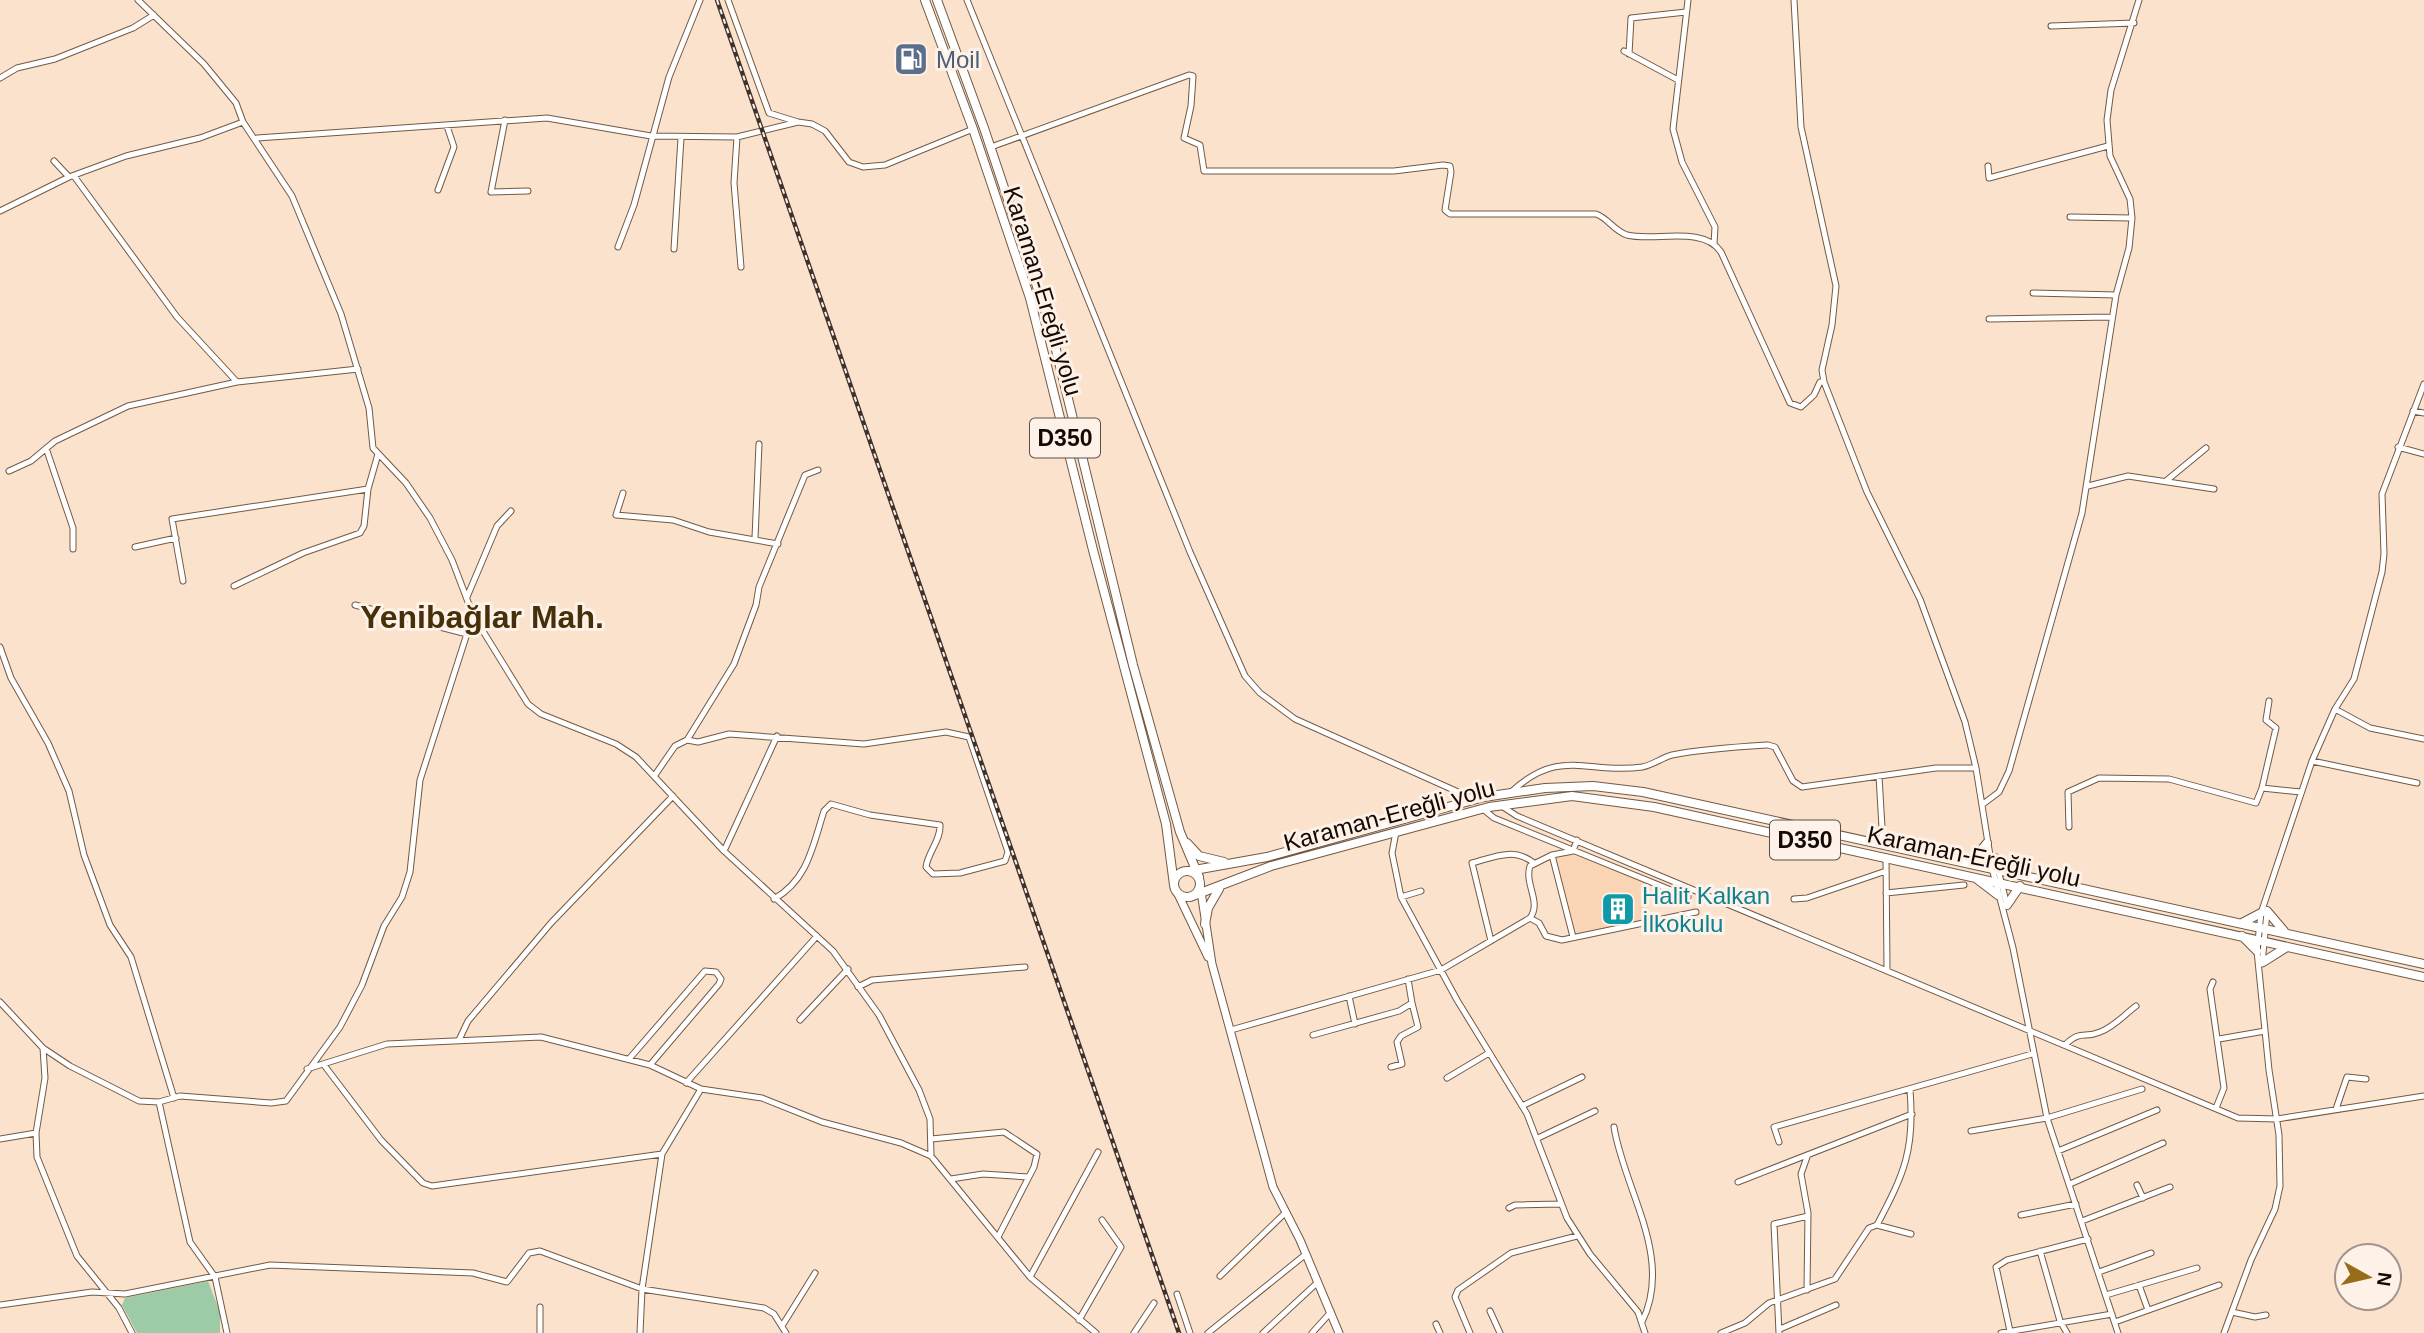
<svg xmlns="http://www.w3.org/2000/svg" width="2424" height="1333" viewBox="0 0 2424 1333" font-family="Helvetica,sans-serif">
<rect width="100%" height="100%" fill="#fbe2cd"/>
<path fill="#fad5b5" d="M1571,854L1645,882L1650,919L1576,934L1556,856Z"/>
<path fill="#9dcaa7" d="M208,1281L220,1312V1333H137L122,1305L125,1298Z"/>
<g fill="none" stroke-linecap="round" stroke-linejoin="round">
<g stroke="#745942" stroke-width="7">
<path id="minor" d="M138,0L204,64L236,103L243,122L292,196L341,314L369,408L373,448L406,483L430,518L452,560L473,615L528,704L541,714L616,744L636,757L724,851L833,951L879,1015L919,1090L930,1119L931,1156
M728,0L769,113L798,122
M967,0L1190,552L1245,676L1260,693L1295,719L1476,800
M1688,0L1673,129L1682,162L1715,227L1714,244
M1794,0L1801,127L1836,286L1832,325L1822,370L1824,382L1867,492L1920,599L1965,722L1976,768L1992,868L2013,948L2047,1118L2118,1333
M2051,26L2134,23
M1624,51L1678,80
M1629,54L1631,18L1686,12
M0,78L17,68L55,59L133,28L154,15
M505,120L491,192L528,191
M737,137L734,183L741,267
M257,138L547,118L651,136L737,137L798,122L812,124L825,131L849,162L863,167L885,165L973,129
M991,147L1189,75L1193,76L1191,106L1184,138L1200,145L1204,171H1394L1443,165L1450,166L1451,172L1445,210L1450,214H1596C1608,218 1614,231 1627,235C1654,242 1703,225 1721,252L1790,403L1801,407L1814,395L1820,382H1824
M54,161L69,177
M1988,166L1989,178L2108,146
M74,176L177,317L237,382
M438,190L454,147L447,126
M0,211L69,177L126,156L200,138L243,122
M2070,217L2132,218
M618,247L634,205L669,77L700,0
M674,249L681,138
M2033,293L2116,295
M1989,319L2112,317
M2413,411L2424,413
M2398,447L2424,454
M46,448L73,528V549
M9,471L31,461L55,441L128,406L237,382L358,369
M2166,481L2206,448
M2088,486L2128,476L2214,489
M623,493L616,515L673,520L709,532L778,544
M755,538L759,444
M135,547L176,538
M183,581L172,519L368,489
M234,586L303,553L360,533L364,526L368,489L378,454
M467,597L497,526L511,511
M355,605L467,634
M0,647L11,678L48,743L69,791L84,855L110,925L131,957L174,1098
M2335,709L2370,728L2424,739
M687,740L698,742L729,734L864,744L946,732L969,737L1008,852L1005,861L960,873L933,874L926,867C928,852 941,840 940,825L870,815L831,804L824,811C813,845 808,880 774,899
M2312,761L2417,783
M655,775L675,746L687,740L734,664L756,605L759,587L805,475L818,470
M1879,776L1883,845
M2262,788L2276,728L2266,720L2269,701
M1511,792C1561,746 1588,775 1642,767C1653,765 1661,758 1672,755C1703,749 1736,747 1768,745L1775,747L1793,781L1802,787L1936,768H1976
M1983,804L1999,792L2009,771L2082,513L2116,295L2129,248L2132,218L2130,199L2110,156L2107,120L2111,90L2139,0
M1500,805L1517,816L2238,1118L2277,1119L2424,1096
M1483,809L1494,818L1688,897
M2069,827L2068,792L2099,778L2169,779L2256,803L2262,788L2301,792
M1396,832L1392,853L1401,897L1457,1000L1527,1114L1567,1218L1590,1254L1638,1312L1645,1333
M724,851L777,736
M1552,855L1573,937
M1886,857L1887,969
M1998,870L2007,905
M1886,893L1964,885
M1401,897L1421,891
M1794,899L1807,898L1886,871
M1530,918L1539,923L1546,936L1562,940L1696,912
M1491,941L1472,863C1494,857 1514,847 1534,863
M2262,964L2267,912
M2213,982L2210,989L2224,1088L2216,1108
M858,987L872,980L1025,967
M1349,996L1355,1024
M0,1002L43,1048L70,1066L139,1101L159,1102L180,1096L271,1103L286,1101L340,1027L362,985L384,926L402,897L410,872L420,780L473,615
M800,1020L848,969
M1231,1030L1441,970L1530,918C1542,902 1524,884 1530,866L1552,855L1573,851L1577,840
M1313,1035L1399,1011L1412,1003L1408,979
M2219,1039L2265,1031
M459,1040L468,1021L551,923L673,796
M2065,1045C2081,1029 2084,1039 2100,1032C2114,1027 2125,1014 2136,1006
M43,1048L45,1078L36,1133L37,1157L77,1256L119,1308L132,1333
M629,1059L705,971L716,972L721,979L719,984L650,1065
M324,1065L381,1140L423,1183L432,1186L662,1154
M1391,1067L1402,1064L1397,1042L1401,1036L1418,1027L1412,1003
M307,1069L387,1044L541,1037L650,1065L701,1089L762,1098L822,1122L901,1143L931,1156L1030,1277L1096,1333
M1447,1078L1489,1053
M686,1083L817,936
M159,1102L190,1242L215,1277L227,1333
M1522,1106L1582,1077
M2336,1109L2347,1077L2366,1079
M1614,1127C1624,1190 1674,1257 1642,1322
M1971,1131L2047,1118L2142,1089
M1538,1138L1595,1111
M0,1139L36,1133
M931,1139L1004,1132L1037,1154L1034,1167L998,1237
M1779,1142L1774,1127L2032,1054
M2058,1151L2157,1110
M1807,1157L1801,1174L1808,1213L1807,1290
M951,1179L983,1174L1028,1177
M1738,1182L1912,1114
M2070,1184L2163,1143
M2137,1185L2143,1198
M1509,1208L1515,1205L1561,1204
M2021,1215L2076,1204
M2082,1221L2170,1187
M1877,1225L1911,1234
M2040,1251L2060,1321L2067,1333
M2099,1272L2151,1253
M1220,1276L1285,1213
M1030,1277L1098,1152
M2139,1285L2148,1310
M1177,1294L1190,1333
M2106,1295L2197,1268
M0,1305L92,1292L125,1294L270,1265L473,1273L507,1282L529,1253L540,1251L642,1289L764,1308L774,1314L786,1333
M1490,1311L1500,1333
M2232,1312L2255,1317L2266,1315
M1079,1320L1121,1247L1102,1220
M2115,1322L2219,1285
M1436,1324L1440,1333
M782,1326L815,1273
M1780,1329L1836,1305
M2010,1331L1996,1267L2007,1260L2088,1239
M540,1333V1307
M640,1333L642,1289L662,1154L701,1089
M1134,1333L1154,1303
M1208,1333L1306,1254
M1263,1333L1318,1282
M1312,1333L1331,1312
M1470,1333L1455,1297L1458,1290L1511,1253L1577,1236
M1721,1333L1745,1323L1769,1303L1835,1279L1869,1228L1877,1225C1904,1174 1915,1150 1910,1090
M1779,1333L1774,1224L1808,1216
M2001,1333L2112,1314
M2224,1333L2251,1260L2275,1209L2280,1186L2279,1135L2269,1070L2257,951L2261,913L2312,761L2335,709L2354,679L2382,572L2384,554L2382,494L2424,384"/>
</g>
<g stroke="#745942" stroke-width="9">
<path id="major" d="M1200,885L1212,964L1273,1187L1300,1240L1339,1333
M1177,892L1208,957"/>
</g>
<g stroke="#745942" stroke-width="10">
<path id="highway" d="M925,0L973,129L1030,298L1093,550L1166,824L1174,885
M937,0L984,128L1050,325L1133,665L1180,832L1199,877
M1187,843L1199,856L1224,862
M1995,858L2014,871
M1962,860L1974,859L1987,843
M1174 884a13 13 0 1 1 26 0a13 13 0 1 1-26 0Z
M1189,871L1267,857L1484,797L1545,788L1593,786L1643,792L2424,964
M1977,879L1998,895
M1190,897L1271,866L1489,807L1572,796L1654,807L2424,977
M2007,905L2020,886
M2267,911L2284,931
M2242,923L2261,913
M1205,924L1208,908L1219,889
M2242,936L2257,951
M2263,962L2287,947"/>
</g>
<use href="#minor" stroke="#fff" stroke-width="5"/>
<use href="#major" stroke="#fff" stroke-width="7"/>
<use href="#highway" stroke="#fff" stroke-width="8"/>
<g stroke="#3f322a" stroke-width="4.5">
<path id="rail" d="M717,0L1179,1333"/>
</g>
<use href="#rail" stroke="#fef1e7" stroke-width="2" stroke-dasharray="5" stroke-linecap="butt"/>
</g>
<defs>
<g id="fuel-square" transform="scale(1.75)"><rect x="-9" y="-9" width="18" height="18" rx="4" fill="#5c6f8a" stroke="#fef1e7"/><path d="M-5.5-6h7V0h2V4h1.3V-2.5L3-4.5l.8-.8L6-3V5H2.5V1h-1V6h-7ZM-4.2-4.7v3.2H.2V-4.7Z" fill="#fff"/></g>
<g id="building-square" transform="scale(1.75)"><rect x="-9" y="-9" width="18" height="18" rx="4" fill="#0f9aa8" stroke="#fef1e7"/><path d="M-4-6H4V6H1V3H-1V6H-4ZM-2.5-4.3h1.7v1.8h-1.7ZM.8-4.3h1.7v1.8H.8ZM-2.5-1h1.7V.8h-1.7ZM.8-1h1.7V.8H.8Z" fill="#fff"/></g>
</defs>
<g fill-rule="evenodd">
<use href="#fuel-square" x="911" y="59"/>
<use href="#building-square" x="1618" y="909"/>
</g>
<g text-anchor="middle" dominant-baseline="central" stroke-width="6" stroke-linejoin="round" paint-order="stroke">
<g fill="#fef1e7" stroke="#5a4f47" stroke-width="2">
<rect x="1030" y="418.5" width="70" height="39" rx="5"/>
<rect x="1770" y="820.5" width="70" height="39" rx="5"/>
</g>
<g font-size="23" font-weight="bold" fill="#130903">
<text x="1065" y="438">D350</text>
<text x="1805" y="840">D350</text>
</g>
<g font-size="24" fill="#4e5e75" stroke="#fef1e7" text-anchor="start">
<text x="936" y="59">Moil</text>
</g>
<g font-size="24" fill="#130903" stroke="#fef1e7">
<text transform="translate(1043 291) rotate(73)">Karaman-Ereğli yolu</text>
<text transform="translate(1389 815) rotate(-15)">Karaman-Ereğli yolu</text>
<text transform="translate(1974 856) rotate(12)">Karaman-Ereğli yolu</text>
</g>
<g font-size="24" fill="#0d838f" stroke="#fef1e7" text-anchor="start">
<text x="1642" y="895">Halit Kalkan<tspan x="1642" dy="28">İlkokulu</tspan></text>
</g>
<g font-size="32" font-weight="bold" fill="#46300a" stroke="#fef1e7">
<text x="482" y="617">Yenibağlar Mah.</text>
</g>
</g>
<g transform="translate(2368 1277) rotate(98)"><circle r="33" fill="#fef1e7" stroke="#a0948c" stroke-width="2"/>
<path d="M0-5L12 26L0 18L-12 26Z" fill="#996c1b"/>
<text y="-10" font-size="19" font-weight="bold" text-anchor="middle" fill="#130903">N</text>
</g>
</svg>
